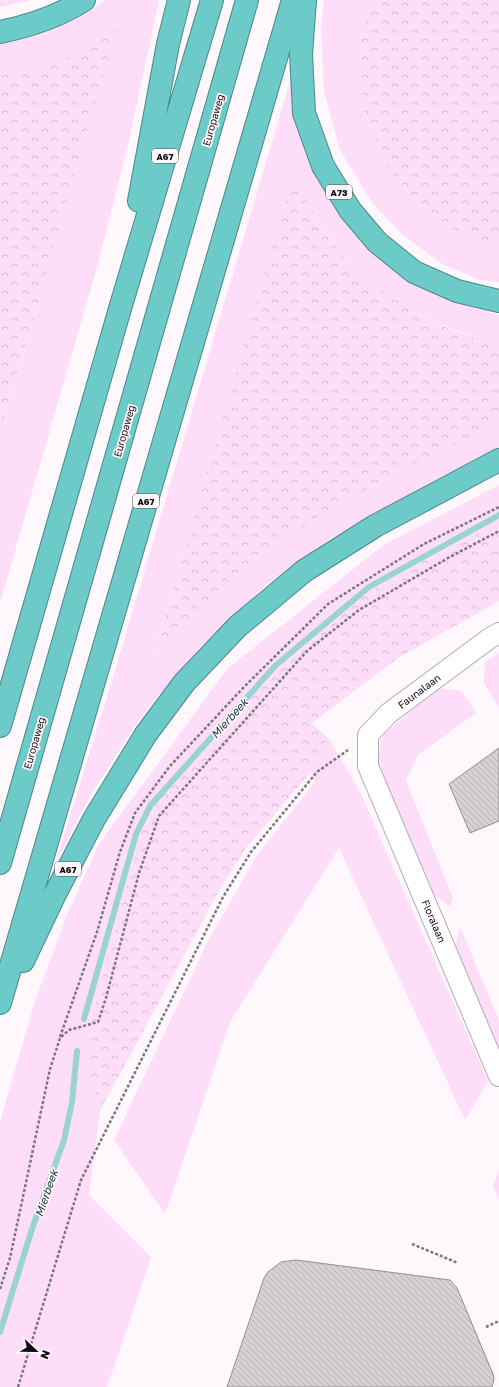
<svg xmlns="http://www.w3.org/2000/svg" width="499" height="1387" viewBox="0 0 499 1387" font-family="'Golos Text',sans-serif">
<defs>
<pattern id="forest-crowns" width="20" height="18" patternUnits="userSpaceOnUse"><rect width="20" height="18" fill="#feddf8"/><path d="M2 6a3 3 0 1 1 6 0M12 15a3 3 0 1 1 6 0" fill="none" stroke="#d8bcd3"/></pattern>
<pattern id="building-back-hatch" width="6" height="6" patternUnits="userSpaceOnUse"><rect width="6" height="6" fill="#d7d1d6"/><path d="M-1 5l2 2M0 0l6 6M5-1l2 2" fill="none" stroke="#b7b2b6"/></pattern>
</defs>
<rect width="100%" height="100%" fill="#fef7fc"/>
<path fill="#feddf8" d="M0,0H31L0,7Z
M105,0H159L128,145L97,267L0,603V436L116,30L63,59L24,72L0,75V44C35,39 76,22 105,0Z
M324,0H372L361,38L360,67L364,110L386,165L414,199L453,230L489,243L499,245V282L481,280L444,265L404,236L373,204L340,150L324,91L321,29Z
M294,68L309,158L334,206L363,241L451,299L499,315V342L482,340L439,324L401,304L359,275L336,246L292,179L152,661L200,609L252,560L320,516L397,473L499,423V448L427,484L331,538L265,586L201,646L140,718L90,796L55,864L111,684Z
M499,485V523L406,569L346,607L302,642L267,677L216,735L157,798L147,811L88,1031L87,1061L100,1111L89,1195L151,1257L107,1387H0V1122L35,1001L67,915L99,844L228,668L385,544Z
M499,653V708L484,683L485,662Z
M437,688L462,691L476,713L418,755L406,780L453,898L450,907L430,892L376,760L383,735Z
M329,739L359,790L488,1081L465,1120L339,848L230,1022L165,1214L114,1140L208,941L257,855L315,782L310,773L316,756Z
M460,927L499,1020V1057L455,948Z
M499,1169V1201L493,1186Z"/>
<path fill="url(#forest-crowns)" d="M372,0H499V245L489,243L453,230L414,199L386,165L364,110L360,67L361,38Z
M117,29L13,389L0,436V75L24,72L63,59Z
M292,178C313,211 332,245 358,273C364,280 373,284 380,289C415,314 456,337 499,342V423L397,473L320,516L252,560L200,609L152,662Z
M499,523V601L398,658L312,723L329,739L316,756L310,773L245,849L220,889L100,1111L87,1061L88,1031L147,811L157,798L216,735L267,677L302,642L346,607L406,569Z"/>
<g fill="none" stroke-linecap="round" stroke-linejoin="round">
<path stroke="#99d4d2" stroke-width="6" d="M84,1019L136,834L150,806L276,665L369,587L499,515
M0,1332L32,1229L64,1140L72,1102L77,1051"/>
</g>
<path fill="url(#building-back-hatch)" stroke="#948e93" d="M499,748V821L470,833L449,784Z
M296,1260L450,1280L457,1288L493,1374L494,1379L492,1387H227L264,1278L268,1272L281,1262Z"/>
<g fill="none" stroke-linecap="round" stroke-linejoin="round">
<g stroke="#b1abb0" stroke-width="22">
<path id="street" d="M499,633L490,638L389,713L368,735V766L499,1076"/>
</g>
<g stroke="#4b8887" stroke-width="24">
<path id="highway" d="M305,0L301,54L304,113L323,166L350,210L377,242L414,272L457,291L499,301
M0,32C30,26 59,16 84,0
M139,201L168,44L179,0
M0,726L119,312L212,0
M0,863L247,0
M23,961L54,896L94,819L146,734L184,683L237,627L304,571L375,526L499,460
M0,1003L293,0"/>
</g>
<path stroke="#7b777a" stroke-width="2.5" stroke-dasharray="3 2" stroke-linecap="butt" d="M60,1037L97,932L120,852L135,813L170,766L244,687L328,604L424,544L499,507
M412,1244L458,1263
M0,1289L10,1258L50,1069L60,1038L69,1030L98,1022L106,998L139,873L159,816L307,651L359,610L448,558L499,531
M486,1327L499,1321
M18,1387L81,1180L223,897L251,852L317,772L348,750"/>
<use href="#street" stroke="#fff" stroke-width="20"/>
<use href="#highway" stroke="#6ccbc8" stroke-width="22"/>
</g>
<g text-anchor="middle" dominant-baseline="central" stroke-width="3.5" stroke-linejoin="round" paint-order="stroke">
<g fill="#fef7fc" stroke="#555255" stroke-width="1">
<rect x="152" y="149" width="26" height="14" rx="3"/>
<rect x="326" y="185" width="26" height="14" rx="3"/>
<rect x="133" y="494" width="26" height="14" rx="3"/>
<rect x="55" y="862" width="26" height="14" rx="3"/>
</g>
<g font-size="9" font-weight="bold" fill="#0d0b0d">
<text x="165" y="156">A67</text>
<text x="339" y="192">A73</text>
<text x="146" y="501">A67</text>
<text x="68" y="869">A67</text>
</g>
<g font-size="10" fill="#0d0b0d" stroke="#fef7fc">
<text transform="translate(213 120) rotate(-74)">Europaweg</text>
<text transform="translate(124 431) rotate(-74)">Europaweg</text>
<text transform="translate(419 691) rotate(-37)">Faunalaan</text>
<text transform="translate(34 743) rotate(-74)">Europaweg</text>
<text transform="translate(434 921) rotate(67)">Floralaan</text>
</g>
<g font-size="11" font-style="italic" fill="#143332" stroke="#fef7fc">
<text transform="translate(229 718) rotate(-48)">Mierbeek</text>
<text transform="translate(46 1193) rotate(-71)">Mierbeek</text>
</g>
</g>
<g transform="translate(36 1351) rotate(112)" stroke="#fef7fc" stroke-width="3" paint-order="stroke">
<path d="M0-3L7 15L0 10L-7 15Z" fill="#0d0b0d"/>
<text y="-6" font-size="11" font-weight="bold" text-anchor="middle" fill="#0d0b0d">N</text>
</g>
</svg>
